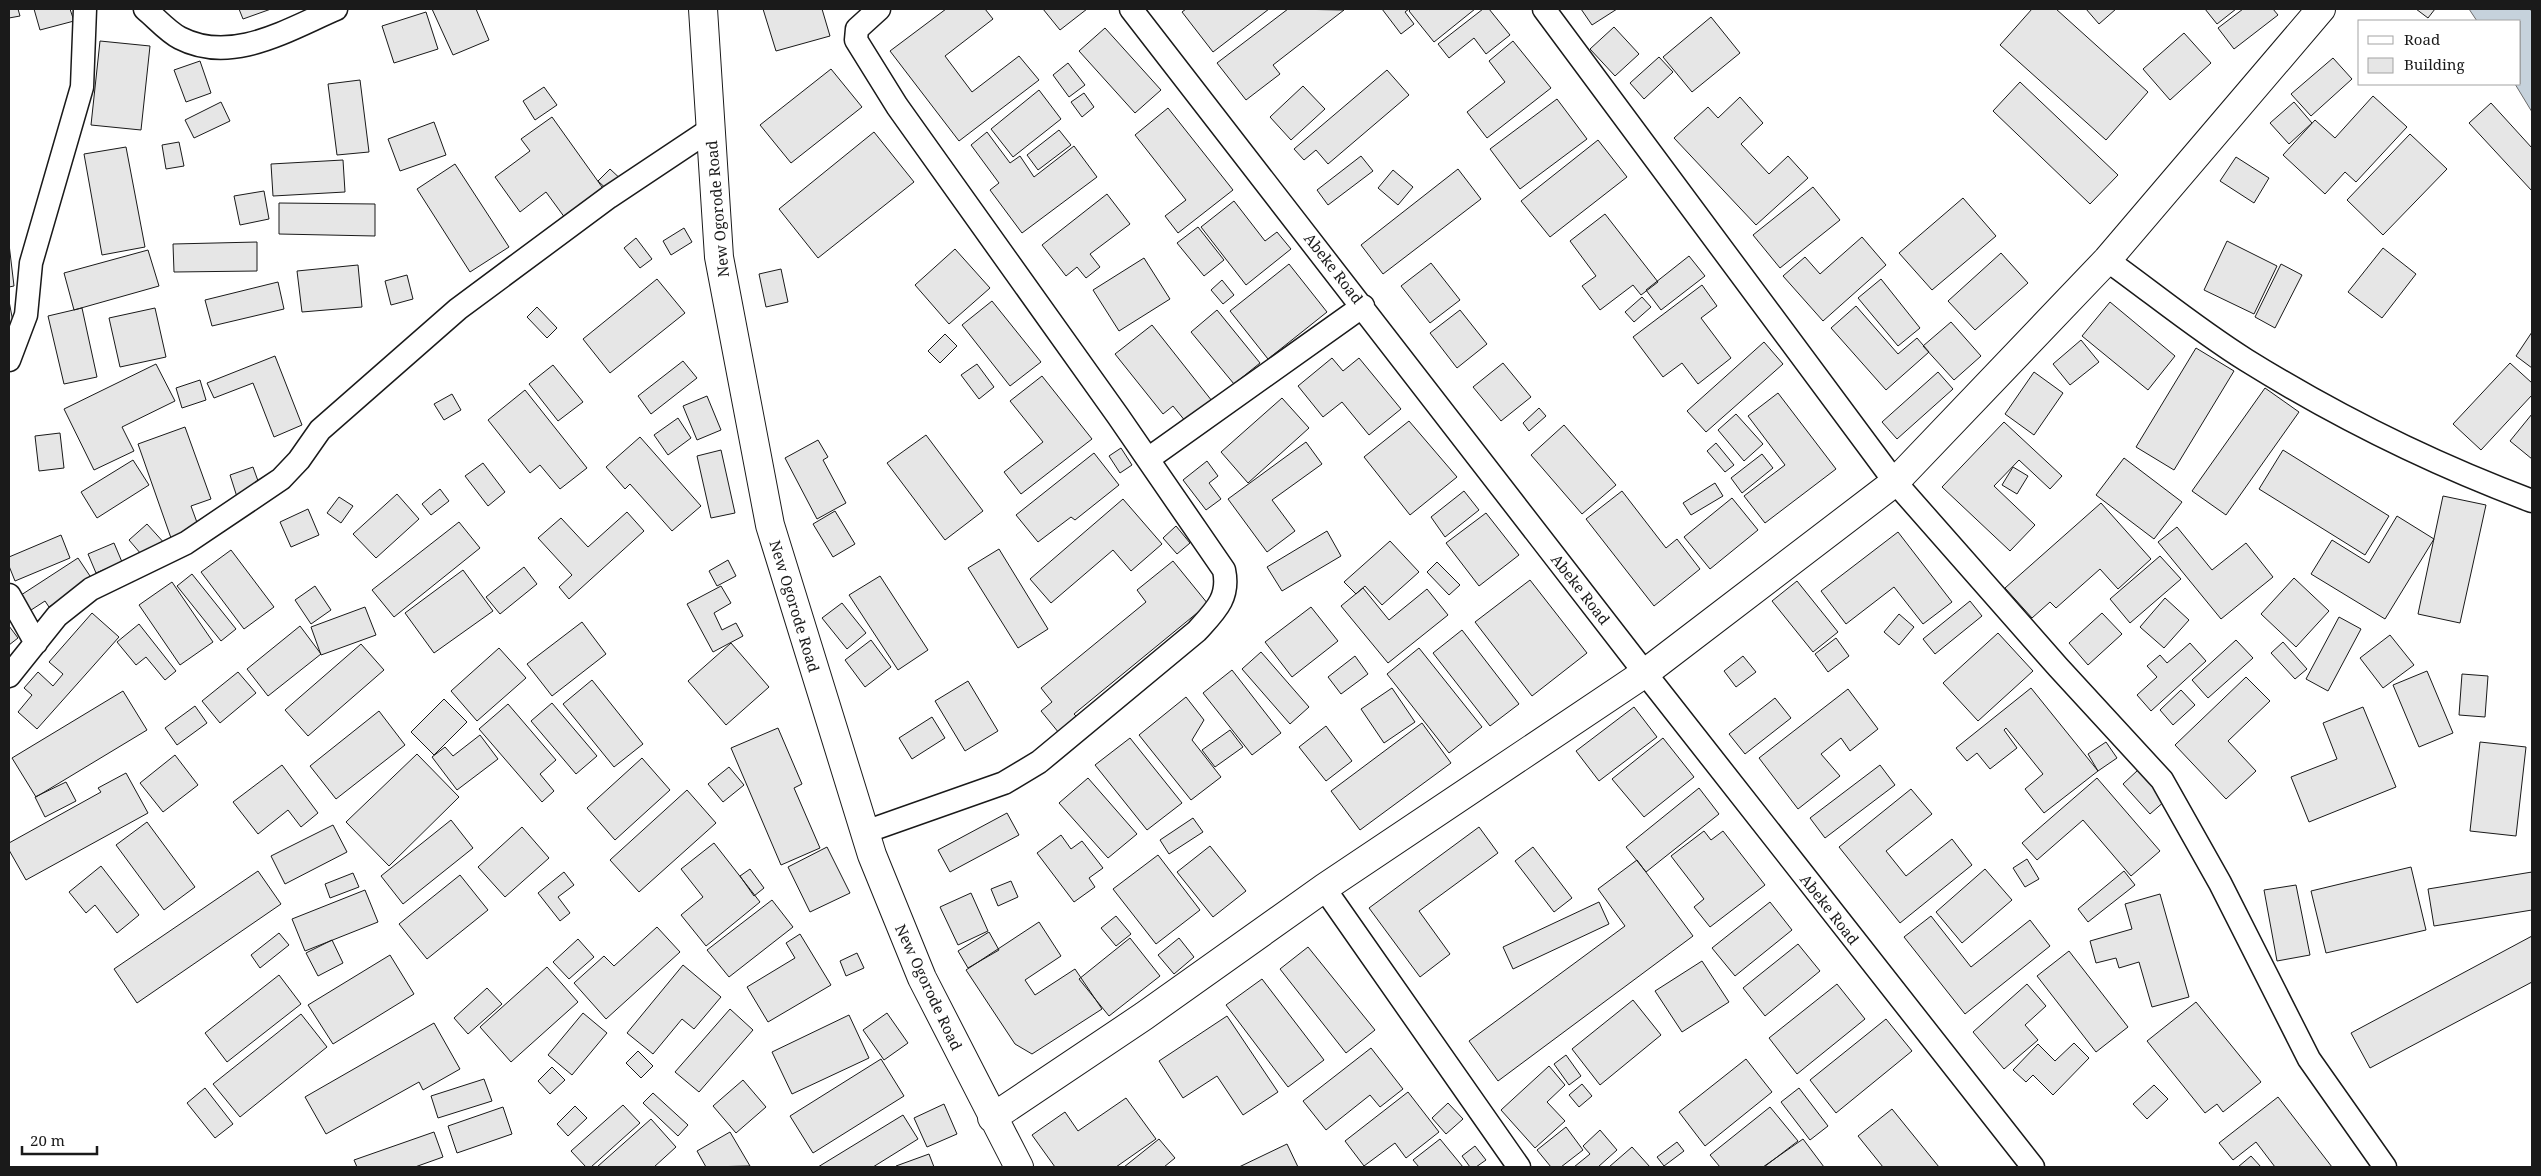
<svg xmlns="http://www.w3.org/2000/svg" width="2541" height="1176" viewBox="0 0 2541 1176" font-family="'Noto Serif',serif">
<rect width="100%" height="100%" fill="#fff"/>
<path fill="#c6d2dc" stroke="#6a6a6a" d="M2469,9H2530L2532,12V112L2515,84H2520V21H2477Z"/>
<path fill="#e6e6e6" stroke="#1a1a1a" d="M9,9H18L20,16L9,18Z
M34,9H70L74,21L40,30Z
M239,9H271L243,19Z
M432,9H476L489,40L453,55Z
M763,9H822L830,36L776,51Z
M946,9H985L993,19L945,56L972,92L1019,56L1039,80L959,141L890,51Z
M1043,9H1087L1060,30Z
M1186,9H1269L1213,52L1182,12Z
M1288,9L1344,10L1273,65L1280,74L1246,100L1217,63Z
M1382,9H1409L1405,12L1414,24L1401,34Z
M1411,9H1475L1434,42L1409,11Z
M1483,9H1489L1510,35L1486,54L1474,38L1449,58L1438,44Z
M1581,9H1617L1592,25Z
M2032,9H2056L2148,92L2106,140L2000,45Z
M2086,9H2116L2099,24Z
M2205,9H2236L2217,24Z
M2243,9H2273L2278,15L2234,49L2218,28Z
M2416,9H2435L2428,18Z
M426,12L438,49L394,63L382,26Z
M1711,17L1740,53L1692,92L1663,57Z
M1614,27L1639,54L1615,76L1590,49Z
M1105,28L1161,90L1135,113L1079,51Z
M2184,33L2211,63L2170,100L2143,69Z
M100,41L150,46L141,130L91,125Z
M1513,41L1551,88L1487,138L1467,112L1505,82L1489,61Z
M1659,57L1673,72L1644,99L1630,83Z
M2333,58L2352,79L2311,116L2291,94Z
M200,61L211,93L186,102L174,70Z
M1068,63L1085,85L1069,97L1053,75Z
M831,69L862,107L791,163L760,125Z
M1387,70L1409,95L1328,164L1316,150L1304,160L1294,149Z
M360,80L369,152L337,155L328,84Z
M2020,82L2118,175L2090,204L1993,111Z
M1303,86L1325,109L1291,140L1270,117Z
M544,87L557,105L535,120L523,101Z
M1039,90L1061,119L1013,157L991,129Z
M1084,93L1094,107L1082,117L1071,102Z
M2373,96L2407,127L2356,182L2345,172L2325,194L2283,155L2315,120L2335,138Z
M1740,97L1763,123L1741,144L1769,174L1788,156L1808,178L1756,225L1674,138L1708,107L1718,118Z
M1557,99L1587,139L1520,189L1490,149Z
M221,102L230,121L194,138L185,120Z
M2294,102L2312,123L2289,144L2270,123Z
M2491,103L2532,148V191L2469,123Z
M1168,108L1233,190L1178,233L1165,216L1186,200L1135,135Z
M552,117L607,194L568,222L546,192L520,212L495,177L530,151L521,139Z
M434,122L446,155L400,171L388,139Z
M1059,130L1071,145L1038,170L1027,155Z
M874,132L914,182L818,258L779,209Z
M987,132L1010,163L1020,156L1034,177L1074,146L1097,177L1022,233L990,190L999,183L971,145Z
M2410,134L2447,169L2383,235L2347,200Z
M1598,140L1627,177L1550,237L1521,201Z
M179,142L184,166L166,169L162,145Z
M126,147L145,247L102,255L84,154Z
M1361,156L1373,171L1328,205L1317,190Z
M2236,157L2269,178L2254,203L2220,181Z
M343,160L345,192L273,196L271,164Z
M455,164L509,247L470,272L417,189Z
M610,169L625,183L613,195L598,181Z
M1458,169L1481,199L1383,274L1361,245Z
M1393,170L1413,187L1398,205L1378,188Z
M1813,187L1840,220L1780,268L1753,235Z
M264,191L269,219L240,225L234,196Z
M1107,194L1130,224L1090,254L1100,267L1086,278L1077,267L1066,276L1042,245Z
M1963,198L1996,236L1932,290L1899,253Z
M1234,201L1265,241L1277,232L1291,249L1246,285L1201,227Z
M279,203L375,204V236L279,234Z
M1605,214L1658,282L1641,295L1633,285L1600,310L1582,286L1596,276L1570,241Z
M1198,227L1224,260L1204,276L1177,243Z
M684,228L692,242L671,255L663,241Z
M1862,237L1886,265L1823,321L1783,276L1805,257L1820,274Z
M636,238L652,259L640,268L624,248Z
M2227,241L2277,266L2254,314L2204,290Z
M257,242V271L174,272L173,244Z
M9,244L14,286L9,287Z
M2383,248L2416,274L2382,318L2348,292Z
M955,249L990,288L949,324L915,285Z
M148,250L159,286L74,310L64,273Z
M2001,253L2028,283L1975,330L1948,301Z
M1689,256L1705,276L1661,310L1646,290Z
M1144,258L1170,299L1119,331L1093,290Z
M1431,263L1460,300L1430,323L1401,286Z
M1289,264L1327,312L1268,359L1230,311Z
M2281,264L2302,275L2275,328L2255,317Z
M358,265L362,307L302,312L297,271Z
M781,269L788,302L766,307L759,274Z
M407,275L413,299L391,305L385,281Z
M657,279L685,313L610,373L583,339Z
M1881,279L1920,328L1898,346L1858,298Z
M1222,280L1234,295L1223,304L1211,290Z
M278,282L284,309L212,326L205,300Z
M1702,285L1717,306L1701,318L1731,358L1698,384L1682,363L1663,377L1633,337Z
M1642,297L1651,307L1634,322L1625,312Z
M9,301L13,322L9,323Z
M992,301L1041,362L1010,386L962,325Z
M2110,302L2175,356L2148,390L2082,336Z
M1856,306L1898,354L1917,338L1929,352L1886,390L1831,328Z
M537,307L557,328L547,338L527,317Z
M82,308L97,377L64,384L48,316Z
M155,308L166,357L120,367L109,318Z
M1217,310L1260,363L1234,384L1191,332Z
M1460,310L1487,344L1457,368L1430,333Z
M1951,322L1981,356L1954,380L1923,346Z
M1152,325L1212,401L1186,422L1173,406L1163,414L1115,354Z
M2532,332V368L2516,356Z
M945,334L957,346L940,363L928,351Z
M2081,340L2099,362L2070,385L2053,364Z
M1764,342L1783,364L1706,432L1687,411Z
M2196,348L2234,371L2174,470L2136,447Z
M275,356L302,425L274,437L253,383L214,398L207,383Z
M1332,358L1343,371L1359,358L1401,409L1369,435L1342,402L1323,417L1298,386Z
M683,361L697,378L651,414L638,396Z
M1503,363L1531,397L1501,421L1473,387Z
M2510,363L2532,383V395L2481,450L2453,424Z
M156,364L175,401L122,427L134,451L94,470L64,409Z
M977,364L994,387L979,399L961,375Z
M553,365L583,402L558,421L529,384Z
M1938,372L1953,389L1897,439L1882,422Z
M2034,372L2063,393L2034,435L2005,414Z
M1042,376L1092,439L1021,494L1004,472L1043,442L1010,401Z
M200,380L206,400L182,408L176,388Z
M2265,388L2299,412L2226,515L2192,491Z
M525,390L587,468L560,489L540,465L530,473L488,420Z
M1778,393L1836,469L1765,523L1744,496L1785,465L1748,416Z
M452,394L461,410L444,420L434,404Z
M707,396L721,430L697,440L683,406Z
M1282,398L1309,428L1248,483L1221,452Z
M1539,408L1546,416L1529,431L1523,423Z
M1736,414L1763,444L1744,461L1718,430Z
M2532,414V459L2510,441Z
M678,418L691,438L668,455L654,435Z
M1409,421L1457,477L1410,515L1364,457Z
M2004,422L2062,476L2050,489L2019,460L1994,486L2035,525L2010,551L1942,487Z
M1564,425L1616,485L1582,514L1531,455Z
M185,427L211,499L191,506L199,528L171,538L138,444Z
M60,433L64,468L39,471L35,436Z
M926,435L983,511L945,540L887,463Z
M640,437L701,506L672,531L630,484L625,489L606,467Z
M818,440L828,457L823,460L846,503L817,519L785,458Z
M1306,442L1322,464L1272,500L1295,531L1267,552L1228,499Z
M1716,443L1734,465L1725,472L1707,451Z
M1121,448L1132,465L1120,473L1109,456Z
M721,450L735,513L711,518L697,456Z
M2283,450L2389,516L2365,555L2259,489Z
M1094,453L1119,485L1075,520L1071,517L1038,542L1016,515Z
M1762,454L1773,468L1742,493L1731,478Z
M2124,458L2182,502L2154,539L2096,495Z
M133,460L149,485L97,518L81,492Z
M1207,461L1218,476L1209,483L1221,499L1206,510L1183,480Z
M483,463L505,492L488,506L465,476Z
M253,467L262,492L238,500L230,475Z
M2013,467L2028,476L2017,494L2002,485Z
M1715,483L1723,496L1691,515L1683,503Z
M440,489L449,501L431,515L422,504Z
M1464,491L1479,510L1445,537L1431,517Z
M1622,491L1666,548L1677,539L1700,569L1654,606L1586,519Z
M397,494L419,519L376,558L353,534Z
M2443,496L2486,505L2460,623L2418,614Z
M339,497L353,506L341,523L327,513Z
M1732,498L1758,530L1710,569L1684,537Z
M1123,499L1162,544L1131,571L1113,550L1051,603L1030,579Z
M2101,503L2151,559L2118,589L2100,569L2056,608L2050,602L2032,618L2005,588Z
M308,509L319,535L291,547L280,522Z
M835,511L855,544L833,557L813,524Z
M627,512L644,531L569,599L559,587L572,575L538,538L561,518L588,547Z
M1486,513L1519,555L1479,586L1446,543Z
M2397,516L2434,539L2385,619L2311,574L2332,540L2369,563Z
M459,522L480,548L394,617L372,590Z
M147,524L166,545L147,561L129,540Z
M1176,526L1190,543L1177,554L1163,538Z
M2177,527L2212,570L2246,543L2273,577L2221,619L2158,542Z
M1327,531L1341,556L1282,591L1267,567Z
M1898,532L1952,602L1923,624L1894,587L1846,624L1821,591Z
M61,535L70,558L15,581L9,566V557Z
M1390,541L1419,572L1382,605L1365,586L1356,594L1344,582Z
M114,543L122,562L96,573L88,554Z
M999,549L1048,629L1018,648L968,568Z
M231,550L274,607L244,629L201,572Z
M2160,556L2181,579L2130,623L2110,599Z
M78,558L92,579L49,607L45,601L28,612L18,597Z
M728,560L736,576L717,586L709,571Z
M1173,561L1208,604L1074,714L1078,718L1059,733L1041,711L1052,702L1041,688L1146,602L1137,590Z
M1437,562L1460,585L1449,595L1427,572Z
M524,567L537,584L500,614L486,597Z
M463,570L493,611L434,653L405,613Z
M192,574L236,629L221,641L177,586Z
M880,576L928,650L898,670L849,595Z
M2294,578L2329,611L2296,647L2261,614Z
M1530,580L1587,653L1532,696L1475,622Z
M1797,581L1838,632L1813,652L1772,601Z
M172,582L213,642L180,665L139,605Z
M315,586L331,610L311,624L295,600Z
M721,586L731,603L714,613L722,630L736,623L743,636L713,652L687,604Z
M1363,588L1389,620L1427,589L1448,615L1388,663L1341,606Z
M2165,598L2189,620L2164,648L2140,627Z
M1970,601L1982,616L1935,654L1923,639Z
M842,603L866,633L847,649L822,618Z
M365,607L376,635L321,655L311,627Z
M1311,607L1338,641L1292,677L1265,642Z
M92,613L119,637L37,729L18,712L32,695L24,688L38,672L53,686L63,674L49,662Z
M2102,613L2122,634L2088,665L2069,643Z
M1899,614L1914,627L1899,645L1884,632Z
M2339,617L2361,629L2328,691L2306,679Z
M582,622L606,654L552,696L527,664Z
M139,624L176,671L165,680L146,657L136,665L117,642Z
M9,626L18,638L9,645Z
M300,626L321,654L268,696L247,669Z
M1462,630L1519,704L1490,726L1433,653Z
M1998,633L2033,671L1978,721L1943,683Z
M2390,635L2414,665L2383,688L2360,658Z
M1836,638L1849,656L1828,672L1815,654Z
M871,640L891,667L865,687L845,660Z
M2236,640L2253,658L2208,698L2192,680Z
M2283,642L2307,669L2295,679L2271,653Z
M731,643L769,687L726,725L688,681Z
M2190,643L2206,661L2151,711L2137,695L2157,677L2147,666L2160,655L2167,663Z
M361,644L384,670L308,736L285,710Z
M499,648L526,678L477,721L451,691Z
M1419,648L1482,727L1449,753L1387,674Z
M1261,652L1309,707L1290,724L1242,669Z
M1355,656L1368,674L1341,694L1328,677Z
M1743,656L1756,672L1736,687L1724,671Z
M1232,670L1281,733L1252,755L1203,693Z
M2427,671L2453,733L2419,747L2393,685Z
M238,672L256,693L220,723L202,701Z
M2462,674L2488,676L2485,717L2459,715Z
M2246,677L2270,701L2228,741L2256,771L2226,799L2175,745Z
M592,680L643,744L614,767L563,704Z
M968,681L998,731L965,751L935,701Z
M1392,688L1415,722L1384,743L1361,709Z
M2031,688L2098,771L2044,813L2025,789L2043,774L2006,728L2004,730L2017,748L1990,769L1977,753L1967,761L1956,748Z
M1848,689L1878,729L1850,751L1841,738L1821,754L1840,776L1798,809L1759,758Z
M2181,690L2195,705L2173,725L2160,710Z
M123,691L147,730L36,797L12,758Z
M1186,697L1204,720L1192,740L1221,777L1191,800L1139,735Z
M1775,698L1791,718L1745,754L1729,734Z
M444,699L467,722L434,755L411,732Z
M552,703L597,756L576,774L531,721Z
M508,704L556,760L540,774L554,791L542,802L479,729Z
M195,706L207,723L177,745L165,728Z
M1634,707L1657,737L1599,781L1576,751Z
M2363,707L2396,787L2309,822L2291,777L2337,759L2323,723Z
M379,711L405,745L336,799L310,766Z
M932,717L945,738L912,759L899,738Z
M1422,723L1451,763L1360,830L1331,791Z
M1326,726L1352,761L1326,781L1299,747Z
M778,728L802,784L794,788L820,848L781,865L731,748Z
M1230,730L1243,747L1215,767L1202,750Z
M480,735L498,759L457,790L432,757L445,747L453,756Z
M1130,738L1182,803L1147,830L1095,765Z
M1663,738L1694,777L1644,817L1612,779Z
M2106,742L2117,758L2098,771L2088,754Z
M2480,742L2526,747L2516,836L2470,831Z
M417,754L459,797L389,866L346,822Z
M175,755L198,785L163,812L140,783Z
M642,758L670,790L615,840L587,808Z
M282,765L318,813L301,827L288,810L258,834L233,802Z
M1880,765L1895,785L1825,838L1810,818Z
M729,767L744,785L723,802L708,784Z
M2138,770L2166,800L2150,814L2123,784Z
M126,773L148,813L26,880L9,850V843L101,792L98,788Z
M1088,778L1137,834L1108,858L1059,803Z
M2097,778L2160,851L2131,876L2083,820L2037,860L2022,843Z
M66,782L76,801L45,817L35,797Z
M1699,788L1719,814L1646,872L1626,847Z
M1911,789L1932,814L1886,851L1906,876L1952,839L1972,865L1900,923L1839,847Z
M687,790L716,823L639,892L610,860Z
M1007,813L1019,835L950,872L938,850Z
M1193,818L1203,832L1169,854L1160,840Z
M451,820L473,848L403,904L381,876Z
M147,822L195,887L164,910L116,845Z
M333,825L347,852L285,884L271,856Z
M522,827L549,858L505,897L478,867Z
M1479,827L1498,853L1419,911L1450,954L1420,977L1369,908Z
M1704,831L1711,840L1723,831L1765,885L1710,927L1694,907L1704,899L1671,856Z
M1061,835L1071,849L1082,841L1103,868L1089,878L1095,887L1074,902L1037,853Z
M714,843L760,902L706,946L681,915L703,897L681,869Z
M1210,846L1246,891L1213,917L1177,872Z
M827,847L850,893L810,912L788,867Z
M1533,847L1572,898L1554,912L1515,861Z
M1158,855L1200,910L1156,944L1113,889Z
M2027,859L2039,879L2025,887L2013,868Z
M1637,860L1693,936L1498,1081L1469,1041L1625,926L1598,889Z
M101,866L139,915L117,933L95,905L86,913L69,892Z
M2411,867L2426,930L2326,953L2311,891Z
M750,869L764,888L754,896L740,876Z
M1985,869L2012,900L1962,943L1936,912Z
M258,871L281,904L137,1003L114,969Z
M2124,871L2135,885L2088,922L2078,909Z
M564,872L574,885L558,897L570,913L560,921L538,893Z
M2532,872V910L2434,926L2428,889Z
M353,873L359,887L330,898L325,884Z
M460,875L488,910L427,959L399,924Z
M1011,881L1018,897L998,906L991,889Z
M2296,885L2310,955L2277,961L2264,890Z
M365,890L378,922L305,951L292,919Z
M971,893L988,931L958,945L940,907Z
M2160,894L2189,997L2152,1007L2139,962L2119,968L2116,958L2096,963L2090,941L2132,929L2125,904Z
M772,900L793,927L729,977L707,950Z
M1599,902L1609,924L1513,969L1503,947Z
M1770,902L1792,930L1735,976L1712,948Z
M1116,916L1131,934L1116,946L1101,928Z
M1931,916L1971,967L2030,920L2050,946L1965,1014L1904,937Z
M1039,922L1061,956L1025,980L1035,995L1075,969L1102,1009L1032,1054L1015,1044L966,970Z
M657,927L680,952L606,1019L574,983L604,956L614,966Z
M989,932L999,950L968,968L958,951Z
M279,933L289,945L260,968L251,955Z
M800,934L831,985L768,1022L747,987L795,958L786,943Z
M2532,936V982L2370,1068L2351,1033Z
M1130,938L1160,976L1109,1016L1079,979Z
M1179,938L1194,957L1174,974L1158,955Z
M578,939L594,957L569,979L553,962Z
M332,940L343,963L318,976L306,953Z
M1798,944L1820,971L1765,1016L1743,988Z
M1308,947L1375,1030L1346,1053L1280,969Z
M2069,951L2128,1027L2096,1052L2037,976Z
M857,953L864,968L846,976L840,961Z
M390,955L414,994L333,1044L308,1005Z
M1702,961L1729,1002L1682,1032L1655,991Z
M683,965L721,997L694,1029L682,1019L653,1054L627,1033Z
M547,967L578,1002L511,1062L480,1027Z
M279,975L301,1004L227,1062L205,1033Z
M1262,979L1324,1060L1288,1087L1226,1005Z
M1837,984L1865,1019L1797,1074L1769,1038Z
M2027,984L2046,1006L2025,1025L2038,1040L2004,1069L1973,1032Z
M487,988L502,1004L468,1034L454,1018Z
M1633,1000L1661,1035L1600,1085L1572,1049Z
M2196,1002L2261,1082L2223,1112L2217,1104L2205,1113L2147,1041Z
M730,1009L753,1030L699,1092L675,1072Z
M583,1013L607,1033L572,1075L548,1055Z
M887,1013L908,1043L884,1060L863,1030Z
M301,1014L327,1047L240,1117L213,1084Z
M849,1015L869,1058L792,1094L772,1052Z
M1227,1016L1278,1092L1243,1115L1217,1076L1183,1098L1159,1061Z
M1886,1019L1912,1051L1836,1113L1810,1080Z
M434,1023L460,1069L423,1090L419,1082L326,1134L305,1097Z
M2074,1043L2089,1058L2053,1095L2033,1075L2026,1082L2013,1070L2038,1044L2055,1061Z
M1371,1048L1403,1089L1380,1107L1370,1095L1326,1130L1303,1101Z
M638,1051L653,1066L641,1078L626,1063Z
M1566,1055L1581,1076L1569,1085L1554,1064Z
M881,1059L904,1096L813,1153L790,1116Z
M1746,1059L1772,1092L1705,1146L1679,1112Z
M1549,1066L1565,1085L1547,1102L1565,1121L1535,1148L1501,1110Z
M552,1067L565,1080L550,1094L538,1081Z
M484,1079L492,1101L438,1118L431,1096Z
M743,1080L766,1107L736,1133L713,1106Z
M1582,1084L1592,1096L1579,1107L1569,1095Z
M2154,1085L2168,1099L2147,1119L2133,1104Z
M205,1088L233,1124L215,1138L187,1103Z
M1799,1088L1828,1126L1810,1140L1781,1102Z
M1408,1092L1439,1132L1406,1158L1395,1143L1364,1166L1345,1141Z
M653,1093L688,1125L678,1136L643,1103Z
M2278,1097L2332,1167H2275L2256,1142L2233,1160L2219,1143Z
M1126,1098L1156,1139L1116,1167H1055L1032,1135L1065,1112L1078,1131Z
M1448,1103L1463,1119L1446,1134L1432,1118Z
M944,1104L957,1134L927,1147L914,1118Z
M623,1105L640,1123L591,1167H586L571,1151Z
M575,1106L587,1118L568,1136L557,1124Z
M503,1107L512,1134L457,1153L448,1126Z
M1770,1107L1798,1141L1764,1167H1720L1710,1155Z
M1892,1109L1939,1167H1883L1858,1136Z
M903,1115L918,1139L873,1167H818Z
M651,1119L676,1147L654,1167H597Z
M1566,1127L1583,1150L1561,1167H1551L1537,1150Z
M1600,1130L1617,1150L1598,1167H1574L1590,1154L1583,1146Z
M434,1132L443,1157L415,1167H357L354,1160Z
M730,1132L750,1166L706,1167L697,1151Z
M1159,1139L1175,1158L1164,1167H1124Z
M1440,1139L1463,1167H1419L1413,1160Z
M1803,1139L1824,1167H1763Z
M1677,1142L1684,1151L1664,1166L1657,1157Z
M1287,1144L1298,1167H1239Z
M1475,1146L1486,1160L1476,1167H1470L1462,1156Z
M1632,1147L1650,1167H1609Z
M929,1154L934,1167H897L896,1166Z
M2251,1156L2261,1167H2238Z"/>
<g fill="none" stroke-linecap="round" stroke-linejoin="round">
<g stroke="#1a1a1a" stroke-width="25">
<path id="street" d="M145,9C156,18 168,32 180,38C232,65 289,29 336,9
M1131,9L1645,673L2033,1167
M1544,9L1895,482L2058,667L2162,780L2220,883L2309,1059L2385,1167
M2107,260C2153,293 2198,330 2246,360C2336,416 2433,464 2532,501
M9,360L26,315L31,263L82,87L85,9
M1148,459L1363,306
M9,595L36,643
M9,676L57,616L91,589L186,543L281,479L299,460L320,430L458,309L609,197L711,129
M865,832L1004,783L1039,762L1197,631C1215,611 1230,598 1224,570L1118,416L897,106L856,40L857,29L879,9
M1324,888L1519,1167"/>
</g>
<g stroke="#1a1a1a" stroke-width="30">
<path id="secondary" d="M703,9L719,257L770,525L872,855L922,978L1019,1167
M992,1118L1144,1016L1324,888L1645,673L1895,482L2107,260L2321,9"/>
</g>
<use href="#street" stroke="#fff" stroke-width="22"/>
<use href="#secondary" stroke="#fff" stroke-width="28"/>
</g>
<g text-anchor="middle" dominant-baseline="central" stroke-width="4" stroke-linejoin="round" paint-order="stroke">
<g font-size="15" fill="#1a1a1a" stroke="#fff">
<text transform="translate(717 209) rotate(-95)">New Ogorode Road</text>
<text transform="translate(1334 268) rotate(52)">Abeke Road</text>
<text transform="translate(1581 589) rotate(52)">Abeke Road</text>
<text transform="translate(795 606) rotate(73)">New Ogorode Road</text>
<text transform="translate(1830 909) rotate(52)">Abeke Road</text>
<text transform="translate(929 987) rotate(65)">New Ogorode Road</text>
</g>
</g>
<rect width="2541" height="1176" fill="none" stroke="#1a1a1a" stroke-width="20"/>
<rect x="2358" y="20" width="162" height="65" fill="#ffffff" stroke="#a3a3a3"/>
<rect x="2368" y="36" width="25" height="8" fill="#ffffff" stroke="#a3a3a3"/>
<text x="2404" y="45" font-size="15" fill="#1a1a1a">Road</text>
<rect x="2368" y="58" width="25" height="15" fill="#e6e6e6" stroke="#a3a3a3"/>
<text x="2404" y="70" font-size="15" fill="#1a1a1a">Building</text>
<path d="M22 1146v8h75v-8" fill="none" stroke="#1a1a1a" stroke-width="2.5"/>
<text x="30" y="1146" font-size="15" fill="#1a1a1a" stroke="#ffffff" stroke-width="4" paint-order="stroke">20 m</text>
</svg>
